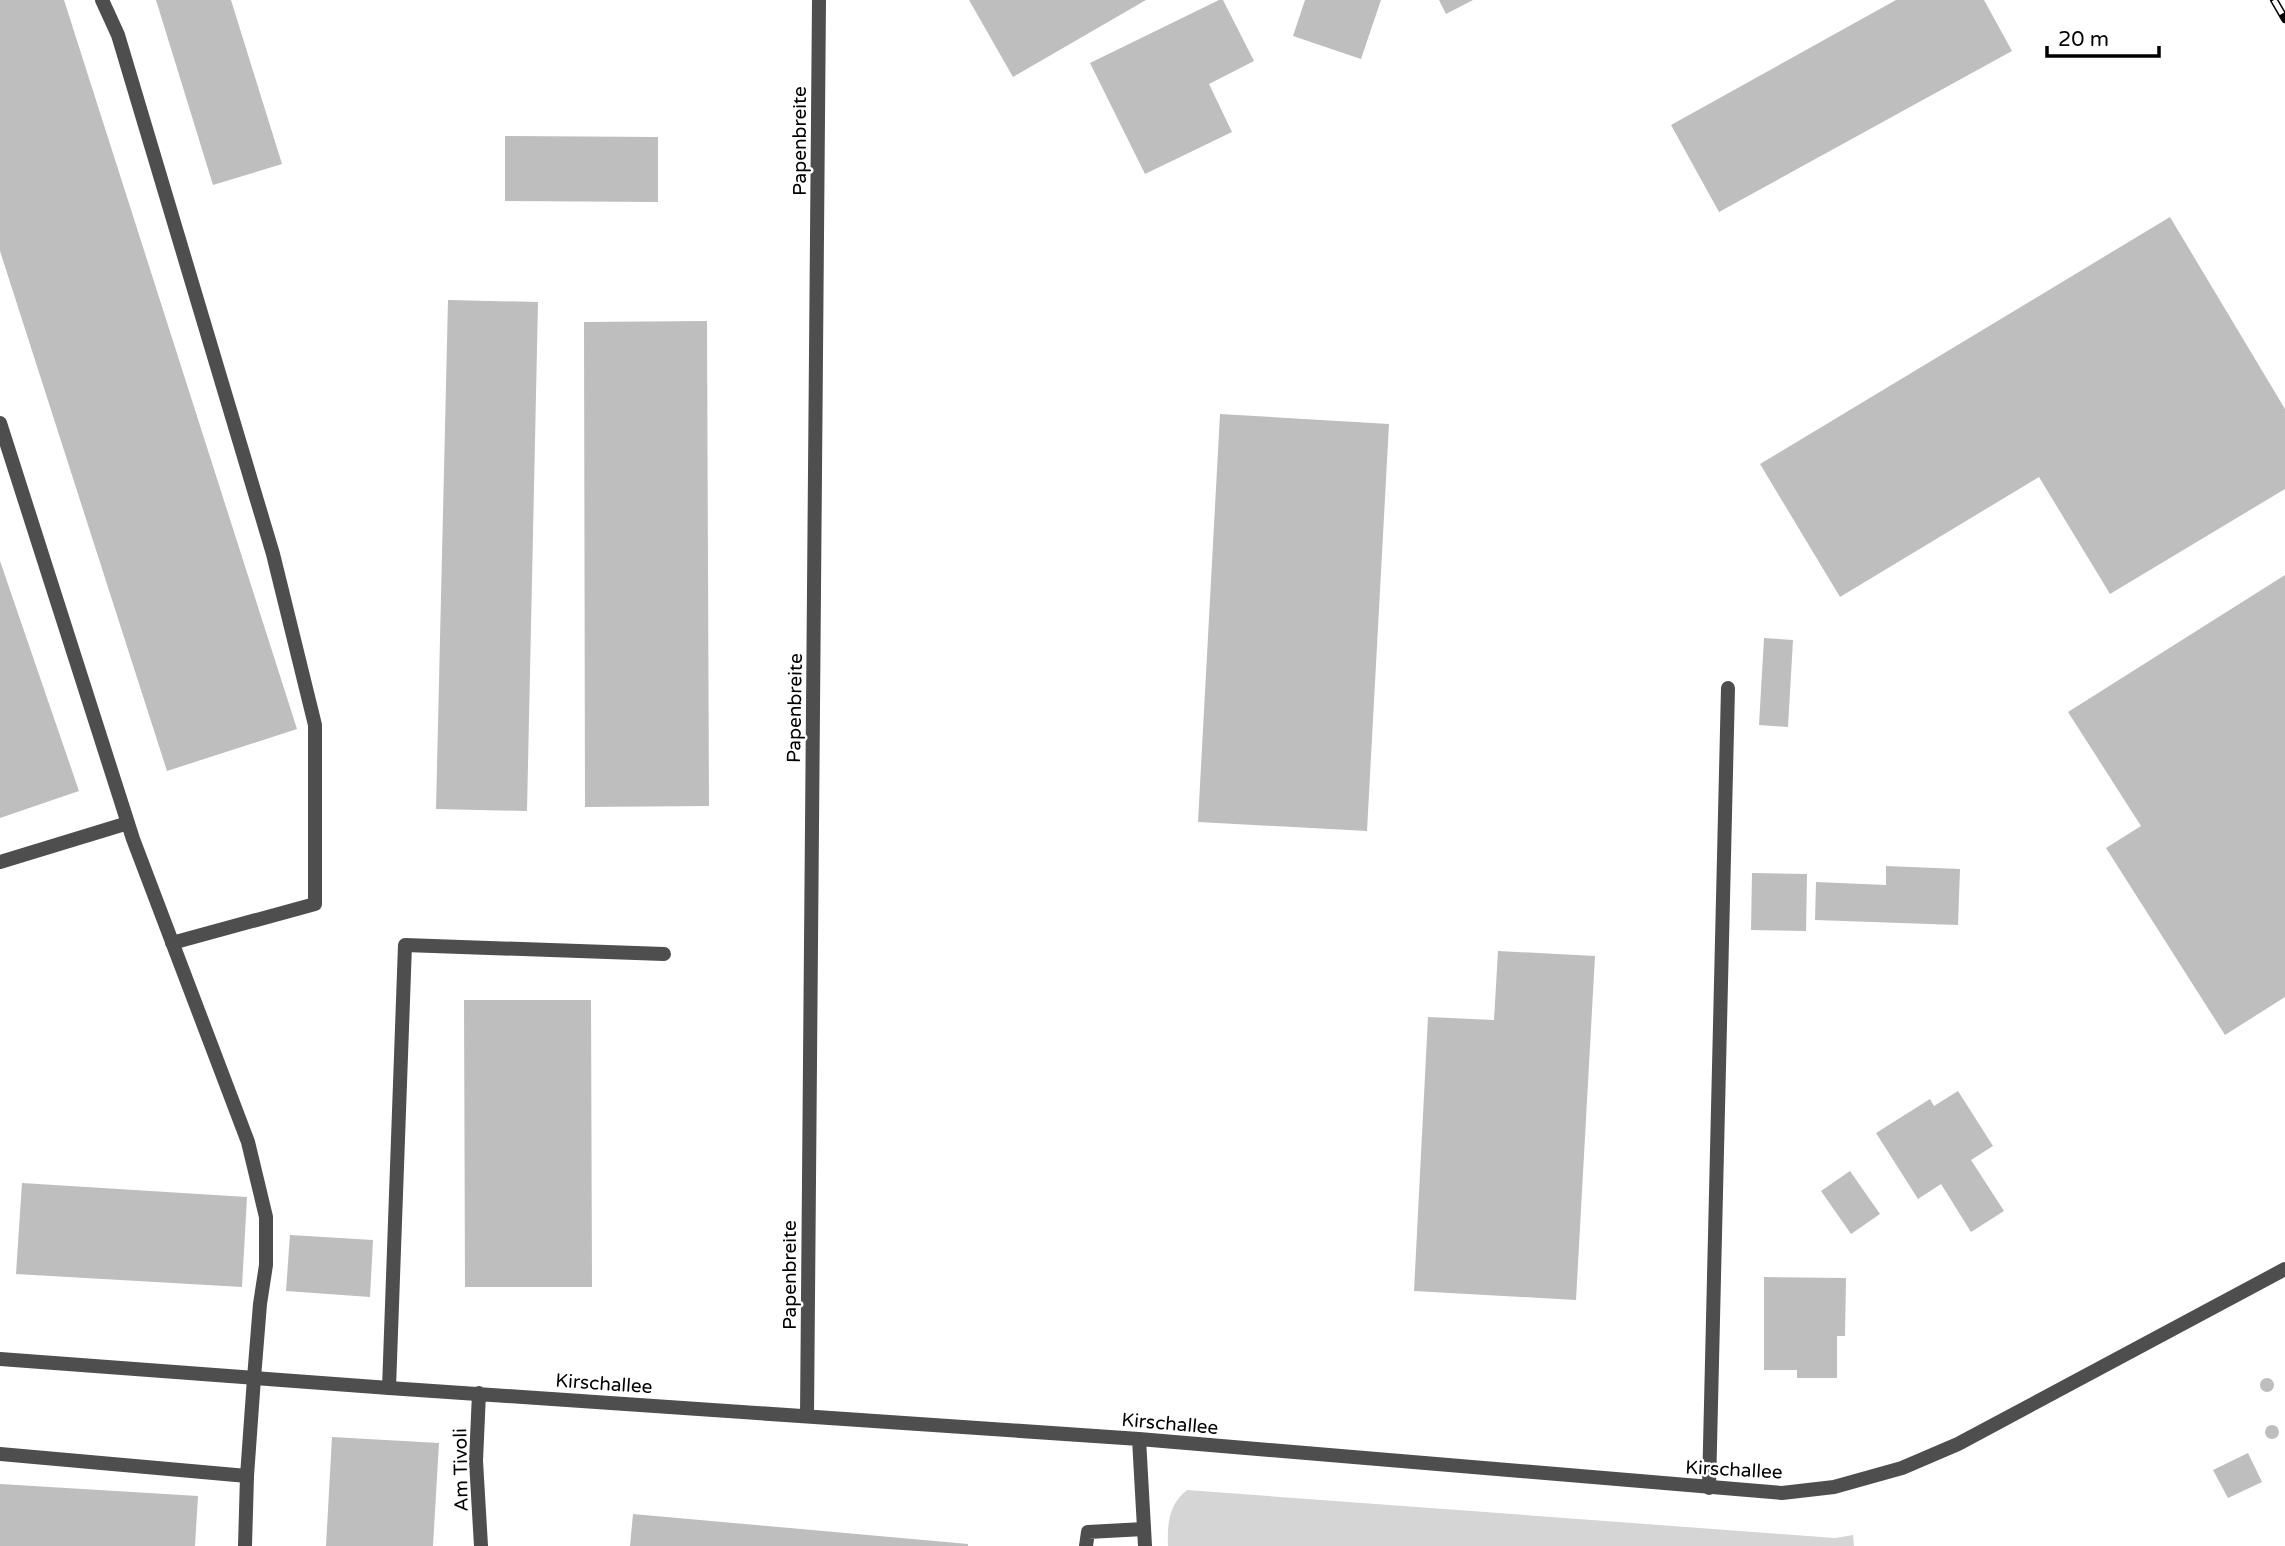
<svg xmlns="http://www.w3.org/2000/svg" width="2285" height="1546" viewBox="0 0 2285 1546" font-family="'Varela Round',sans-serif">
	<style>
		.green { fill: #d5d5d5 }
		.building { fill: #bebebe }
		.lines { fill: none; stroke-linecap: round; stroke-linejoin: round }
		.service { stroke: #4e4e4e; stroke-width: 14 }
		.minor { stroke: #4e4e4e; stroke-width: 14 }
		.rail-casing { stroke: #000; stroke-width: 8 }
		.rail { stroke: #fff; stroke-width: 5; stroke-dasharray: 16; stroke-linecap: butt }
		.labels { text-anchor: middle; stroke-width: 5; stroke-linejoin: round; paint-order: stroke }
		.street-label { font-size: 19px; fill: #000; stroke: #fff }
	</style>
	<rect width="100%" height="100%" fill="#fff"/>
	<path class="green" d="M1187,1490l648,48 18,-3 1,11h-686c-1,-22 1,-42 19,-56z"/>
	<path class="building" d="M0,0h64l233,729 -130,42 -167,-520z
		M156,0h75l51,164 -69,21z
		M969,0h177l-133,77z
		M1219,0h4l31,61 -45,23 23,48 -87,42 -55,-111z
		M1305,0h76l-20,59 -68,-23z
		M1439,0h34l-27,14z
		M1896,0h88l28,51 -293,161 -48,-87z
		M505,136l153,1v65l-153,-1z
		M2170,217l115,192v80l-175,105 -71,-117 -199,120 -80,-133z
		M448,300l90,2 -11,509 -91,-2z
		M707,321l2,485 -124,1 -1,-485z
		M1220,414l169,10 -22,407 -169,-9z
		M0,561l79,230 -79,27z
		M2285,575v422l-60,38 -119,-187 35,-22 -73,-114z
		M1764,638l29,2 -5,87 -29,-2z
		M1886,866l74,3 -2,56 -143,-5 1,-38 70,3z
		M1752,873l55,1 -1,57 -55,-1z
		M1498,951l97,5 -19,344 -162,-9 14,-274 66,3z
		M464,1000h127l1,287h-127z
		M1958,1091l35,55 -22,14 33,51 -33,21 -30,-48 -23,15 -42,-66 54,-34 4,7z
		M1850,1171l30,43 -29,20 -30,-43z
		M22,1183l225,14 -5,90 -226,-13z
		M290,1235l83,5 -3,57 -84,-6z
		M1764,1277l82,1 -1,58h-8v42h-40v-8h-33z
		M2260 1385a7 7 0 1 1 14 0a7 7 0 1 1-14 0Z
		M2265 1432a7 7 0 1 1 14 0a7 7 0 1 1-14 0Z
		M332,1437l107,6 -6,103h-107z
		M2248,1453l14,29 -34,16 -15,-28z
		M0,1484l198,12 -3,50h-195z
		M633,1514l335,30v2h-338z"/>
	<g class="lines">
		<path class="service" d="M102,0l16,35 155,519 42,171v179l-143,39
			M0,423l133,416 115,303 18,75v48l-6,39 -6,74 -7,98 -2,70
			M0,862l128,-39
			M389,1388l16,-443 259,9
			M0,1454l247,22
			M1709,1488l19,-800
			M1086,1546l2,-14 56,-3"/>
		<path class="minor" d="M0,1359l389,29 750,51 643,54 52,-6 68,-19 56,-24 327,-175
			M479,1393l-3,68 5,85
			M807,1416l12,-1416
			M1139,1439l6,107"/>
		<g class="rail-casing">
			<path id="rail" d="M2274,0l11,19"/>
		</g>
		<use href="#rail" class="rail"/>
	</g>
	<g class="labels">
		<g class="street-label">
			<text transform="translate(799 141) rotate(-90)" y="7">Papenbreite</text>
			<text transform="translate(794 708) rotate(-89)" y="7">Papenbreite</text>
			<text transform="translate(789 1275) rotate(-90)" y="7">Papenbreite</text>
			<text transform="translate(604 1383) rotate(4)" y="7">Kirschallee</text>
			<text transform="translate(1170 1423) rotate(5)" y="7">Kirschallee</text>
			<text transform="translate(1734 1469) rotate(3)" y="7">Kirschallee</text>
			<text transform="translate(460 1470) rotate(-91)" y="7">Am Tivoli</text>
		</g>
	</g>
	<path d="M2047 46v10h112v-10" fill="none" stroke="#000000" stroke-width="3.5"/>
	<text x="2058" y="46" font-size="21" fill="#000000" stroke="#ffffff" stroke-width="5" paint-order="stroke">20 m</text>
</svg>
